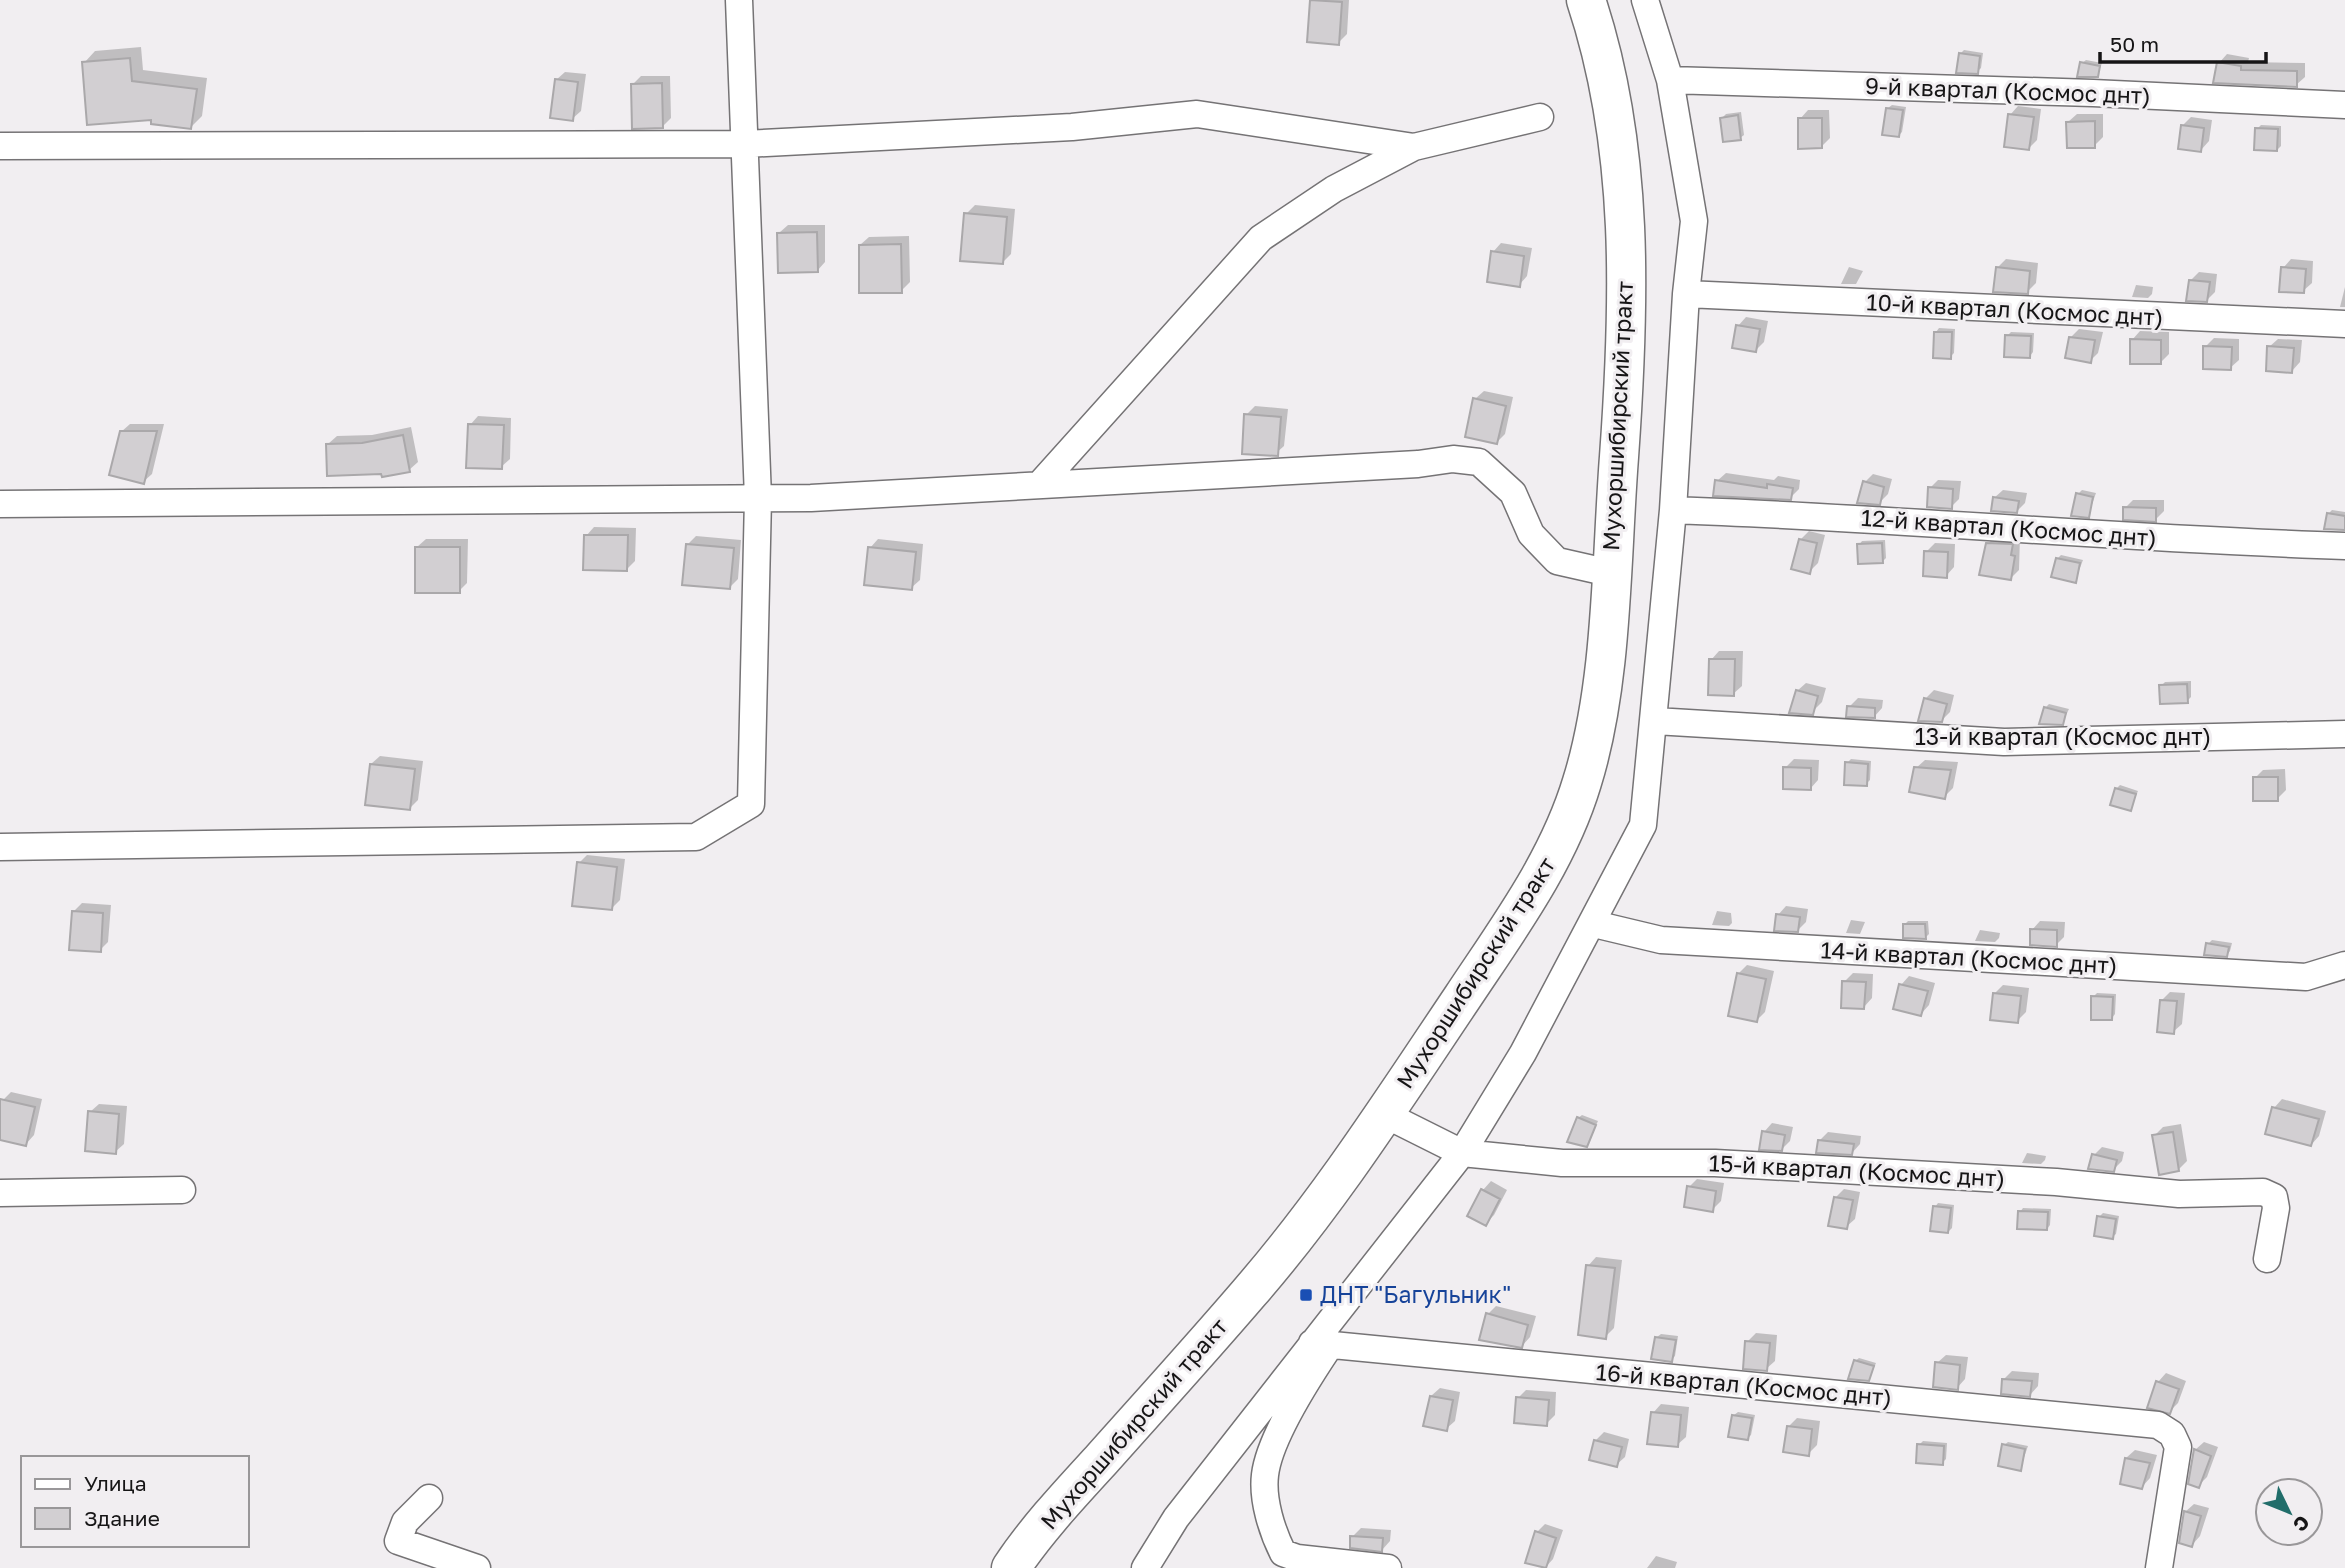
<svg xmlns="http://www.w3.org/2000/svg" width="2345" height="1568" viewBox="0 0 2345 1568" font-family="'Golos Text',sans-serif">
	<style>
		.shadow { fill: #0003 }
		.building { fill: #d2cfd2; stroke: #aaa8aa; stroke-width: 2 }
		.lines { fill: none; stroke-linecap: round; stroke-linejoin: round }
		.minor-casing { stroke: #757375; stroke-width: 29 }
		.primary-casing { stroke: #757375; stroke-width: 41 }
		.minor { stroke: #fff; stroke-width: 26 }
		.primary { stroke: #fff; stroke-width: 38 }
		.transit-dot { fill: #1a4fb4; stroke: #f1eef1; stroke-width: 2.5 }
		.labels { text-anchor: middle; stroke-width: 6; stroke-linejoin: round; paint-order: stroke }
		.street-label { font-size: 23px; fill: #161516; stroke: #f1eef1 }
		.transit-label { font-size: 23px; fill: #164399; stroke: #f1eef1; text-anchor: start }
	</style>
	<rect width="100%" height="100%" fill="#f1eef1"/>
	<path class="shadow" d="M1312,0h37l-2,34 -9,9 -30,-3z
		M141,47l2,23 64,8 -5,38 -11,11 -38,-9 -69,-55 11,-12z
		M1964,50l19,3 -2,15 -4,4 -17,-18z
		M2227,54l22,4 -1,4 57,1v14l-9,8 -81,-4 4,-18z
		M2086,60l16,3 -5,13 -15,-13z
		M565,72l21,2 -5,37 -9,8 -16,-39z
		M641,76h29l1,42 -9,9 -30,-42z
		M1892,105l14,2 -4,25 -3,3 -11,-27z
		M2018,106l23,3 -4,31 -8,8 -19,-33z
		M1808,110h21l1,28 -9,9 -21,-28z
		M1741,112l3,23 -4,3 -18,-20 4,-4z
		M2077,114h26v23l-9,9 -26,-24z
		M2191,117l21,3 -3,21 -8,9 -18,-25z
		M2261,125l20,1v20l-4,4 -20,-21z
		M975,205l40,4 -4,45 -9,9 -36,-49z
		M788,225h37v37l-8,9 -38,-38z
		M909,236l1,46 -9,9 -41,-46 9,-8z
		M1501,243l31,5 -5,28 -8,9 -26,-33z
		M2006,259l32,4 -2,20 -9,9 -30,-24z
		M2291,259l22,2 -1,22 -9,8 -20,-23z
		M1849,267l14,4 -7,13h-15z
		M2199,272l18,2 -2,18 -8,8 -16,-20z
		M2136,285l17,2 -1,7 -4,4 -16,-1z
		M2345,287v20h-5z
		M1746,317l22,4 -4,21 -8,8 -18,-24z
		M1939,328l16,1 -1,24 -4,4 -14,-25z
		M2079,329l24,3 -5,21 -8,8 -20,-23z
		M2140,331l29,1v22l-9,9 -28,-23z
		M2011,332l23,1 -1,19 -3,4 -23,-20z
		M2214,338l25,1v21l-9,8 -25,-21z
		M2278,339l24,1 -2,22 -8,9 -23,-24z
		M1484,391l29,6 -8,37 -9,9 -21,-44z
		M1255,406l33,3 -4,37 -9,8 -29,-39z
		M478,416l33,2 -1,41 -9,8 -31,-42z
		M130,424h34l-12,50 -9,8 -22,-50z
		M411,427l7,35 -9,8 -26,2 -55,-28 9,-8 35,-1z
		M1726,473l48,7 4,-4 22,4 -1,9 -9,9 -73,-17z
		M1873,474l19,5 -4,15 -9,9 -14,-21z
		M1938,480l23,1 -2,18 -8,8 -21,-19z
		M2003,490l24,3 -2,10 -8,8 -23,-13z
		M2082,490l14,3 -8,23 -10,-22z
		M2133,500h31v11l-9,9 -30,-12z
		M2332,510l13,2v17l-16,-16z
		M594,527l42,1 -1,33 -8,8 -41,-33z
		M1809,531l16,4 -7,28 -9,9 -9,-32z
		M1996,535l24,1 -1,34 -8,8 -23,-34z
		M696,536l45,4 -3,39 -9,9 -42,-43z
		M426,539h42l-1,44 -8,8 -42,-44z
		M878,539l45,5 -3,36 -9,8 -41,-40z
		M1885,540l1,18 -4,4 -23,-17 3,-4z
		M1935,543l20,1 -1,23 -8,9 -20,-24z
		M2061,555l22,5 -8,21 -18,-22z
		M1719,651h24l-1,35 -9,8 -22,-34z
		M2191,681v16l-4,4 -26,-15 4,-4z
		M1806,683l20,5 -4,14 -9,9 -16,-20z
		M1934,690l20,5 -4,17 -9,9 -16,-22z
		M1858,698l25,2 -1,8 -8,9 -25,-10z
		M2049,704l20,5 -7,14 -17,-15z
		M380,756l43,5 -5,39 -8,8 -39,-44z
		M1794,759l25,1 -1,20 -8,9 -25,-21z
		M1851,759l20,2 -1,19 -4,4 -19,-21z
		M1925,760l33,2 -5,26 -9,9 -28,-29z
		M2285,769l1,21 -9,9 -22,-21 8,-8z
		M2120,785l18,6 -8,18 -14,-20z
		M587,855l38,4 -5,41 -9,9 -32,-46z
		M82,903l29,2 -3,37 -8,8 -27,-38z
		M1786,906l22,3 -2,13 -8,8 -20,-15z
		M1717,911l14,2 1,10 -3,3 -17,-1z
		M1851,920l14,2 -5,12 -14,-1z
		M1908,921h20l1,13 -4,4 -21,-13z
		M2040,921l25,1 -1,15 -8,8 -24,-15z
		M1980,930l20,3 -1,5 -4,4 -20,-1z
		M2212,940l20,3 -2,8 -3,4 -19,-11z
		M1747,965l27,6 -9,41 -8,8 -18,-47z
		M1853,973l20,1 -1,24 -8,9 -20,-25z
		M1909,976l26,7 -6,22 -8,9 -20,-29z
		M2003,985l26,3 -3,24 -9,9 -22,-28z
		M2170,992l15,1 -3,31 -9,8 -11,-32z
		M2097,993l19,1 -1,20 -3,4 -19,-21z
		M11,1092l31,7 -8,36 -8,9 -26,-6 2,-37z
		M2282,1099l44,12 -7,25 -8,9 -37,-37z
		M99,1104l28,2 -3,38 -9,8 -25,-40z
		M1582,1115l16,6 -11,24 -9,-27z
		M1772,1123l21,4 -3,14 -8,8 -18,-17z
		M2181,1124l6,37 -9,9 -24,-34 9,-9z
		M1828,1132l33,4 -1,8 -8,9 -33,-12z
		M2102,1147l22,5 -2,9 -9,9 -19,-15z
		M2027,1153l19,3 -1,4 -4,4 -19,-1z
		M1697,1179l27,4 -3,18 -9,9 -23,-23z
		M1491,1181l16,9 -13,25 -9,9 -16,-9 14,-25z
		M1844,1189l16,3 -5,27 -9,8 -10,-30z
		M1938,1203l16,2 -2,23 -4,4 -13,-25z
		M2023,1208l28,1 -1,16 -3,4 -27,-17z
		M2103,1213l16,3 -3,18 -4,3 -13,-20z
		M1596,1257l26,3 -8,68 -9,9 -17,-71z
		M1496,1306l40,10 -6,21 -8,9 -34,-32z
		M1756,1333l21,2 -2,26 -9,8 -19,-27z
		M1661,1334l17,2 -3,20 -4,4 -14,-23z
		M1946,1355l22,2 -3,22 -8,9 -20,-25z
		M1859,1358l17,5 -7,16 -14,-18z
		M2012,1371l27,2 -1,13 -8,9 -26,-16z
		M2166,1373l20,8 -8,22 -9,9 -11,-30z
		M1440,1388l20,4 -5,29 -9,8 -15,-33z
		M1526,1390l30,2 -1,23 -9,9 -28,-26z
		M1661,1404l28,3 -3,30 -9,8 -24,-32z
		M1738,1412l17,3 -4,20 -3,3 -14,-23z
		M1797,1418l23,3 -3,24 -9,9 -20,-27z
		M1604,1432l25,7 -4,18 -9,8 -21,-24z
		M1923,1441l24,2 -1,16 -4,4 -23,-18z
		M2008,1442l20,4 -8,23 -16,-24z
		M2204,1442l14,5 -11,30 -9,9 -3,-36z
		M2135,1450l22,5 -7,23 -8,9 -16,-29z
		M2194,1504l15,4 -9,28 -8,9 -7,-33z
		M1545,1524l18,6 -10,29 -8,9 -8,-36z
		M1361,1528l30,2 -1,11 -8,9 -30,-13z
		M1656,1556l21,6 -2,6h-28z"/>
	<path class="building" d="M1310,0l32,2 -3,43 -32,-3z
		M1959,53l21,3 -2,18 -22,-1z
		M130,58l2,23 65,8 -6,40 -40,-5v-4l-64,5 -5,-63z
		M2080,62l20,4 -2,11h-21z
		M2217,62l24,4v4l56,1v16l-84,-4z
		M555,79l23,3 -5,39 -23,-3z
		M662,83l1,45 -31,1 -1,-45z
		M1886,108l17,2 -4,27 -17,-2z
		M2008,114l26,3 -5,33 -25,-3z
		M1738,115l3,25 -18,2 -3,-24z
		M1798,118h24v30l-24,1z
		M2095,121v27h-28l-1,-26z
		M2181,125l23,3 -3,24 -23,-3z
		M2255,128l23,1 -1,22 -23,-1z
		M964,213l43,4 -4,47 -43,-3z
		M817,232l1,40 -40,1 -1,-40z
		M901,244l1,49h-43v-48z
		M1491,251l33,5 -4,31 -33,-5z
		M1996,267l34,4 -2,23 -35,-2z
		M2281,267l25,2 -2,24 -25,-1z
		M2189,280l21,2 -3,20 -21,-1z
		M1736,325l24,4 -4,23 -24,-4z
		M1934,332h18l-1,27 -18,-1z
		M2005,335l26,1 -1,22 -26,-1z
		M2069,337l26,3 -4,23 -26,-5z
		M2130,339l31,1v24h-31z
		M2203,346l29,1 -1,23 -28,-1z
		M2267,346l27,2 -2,25 -26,-2z
		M1473,398l33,8 -9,38 -32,-7z
		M1244,414l37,3 -3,39 -36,-2z
		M468,424l36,1 -2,44 -36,-1z
		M120,431h37l-13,53 -35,-9z
		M403,435l7,37 -28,5 -1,-3 -54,2 -1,-32 36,-1z
		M1715,480l52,8v-4l26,4 -2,12 -78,-4z
		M1863,481l21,6 -4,18 -23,-2z
		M1928,487l25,2 -1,20 -25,-2z
		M2076,493l17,4 -4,21 -18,-2z
		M1993,497l26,4 -2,12 -26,-2z
		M2123,507l33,1v14l-33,-2z
		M2327,513l18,3v14l-21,-1z
		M584,535h44l-1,36 -44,-1z
		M1799,539l18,4 -7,31 -19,-5z
		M1882,543l1,20 -25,1 -1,-20z
		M1986,543l27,1 -2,11 4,1 -4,24 -32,-5z
		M686,544l48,4 -4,41 -48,-4z
		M415,547h45v46h-45z
		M868,547l48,5 -4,38 -48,-5z
		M1924,551l24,1 -1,26 -24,-2z
		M2056,558l24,5 -4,20 -25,-6z
		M1709,659h26l-1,37 -26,-1z
		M2187,684l1,19 -28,1 -1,-19z
		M1796,690l22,6 -5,19 -24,-2z
		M1924,698l23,6 -5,18 -24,-1z
		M1847,706l28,2v10l-29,-1z
		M2044,707l22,6 -3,12 -24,-1z
		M1845,762l23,2 -1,22 -23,-1z
		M370,764l45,5 -5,41 -45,-5z
		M1783,767l28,1v22l-28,-1z
		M1914,767l37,3 -6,29 -36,-7z
		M2253,777h25v24h-25z
		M2115,788l21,6 -5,17 -21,-6z
		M577,862l40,5 -5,43 -40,-4z
		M72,911l31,2 -2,39 -32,-2z
		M1776,914l24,3 -2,15 -24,-1z
		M1903,924h22l1,15 -23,-1z
		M2030,929l27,1v17l-27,-2z
		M2206,943l23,4 -2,10 -23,-2z
		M1737,973l29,6 -9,43 -29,-6z
		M1842,981l24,1 -2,27 -23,-1z
		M1899,984l29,7 -7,25 -28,-7z
		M1993,993l28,3 -3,27 -28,-3z
		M2091,996l22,1 -1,23h-21z
		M2160,1000l17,1 -3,33 -17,-2z
		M0,1099l35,8 -9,39 -26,-6z
		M2272,1107l47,12 -8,27 -46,-12z
		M88,1111l31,3 -3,40 -31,-3z
		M1577,1117l19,8 -9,22 -20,-5z
		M1762,1131l23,4 -3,16 -23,-1z
		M2173,1132l6,39 -20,4 -7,-40z
		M1818,1140l36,4 -2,11 -36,-2z
		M2092,1154l25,6 -3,12 -26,-3z
		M1687,1186l29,5 -3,21 -29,-5z
		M1481,1189l19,10 -14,27 -19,-10z
		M1834,1197l19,3 -6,29 -19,-3z
		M1933,1206l18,2 -3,25 -18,-2z
		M2018,1211l30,1 -1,18 -30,-1z
		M2097,1216l19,3 -3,20 -19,-3z
		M1586,1265l29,3 -9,71 -28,-4z
		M1486,1313l42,12 -6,23 -43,-8z
		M1655,1337l21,3 -4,22 -21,-3z
		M1745,1341l25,2 -3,28 -24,-2z
		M1854,1360l20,6 -5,15 -21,-2z
		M1935,1362l25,3 -2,25 -25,-3z
		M2002,1379l30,2 -2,16 -29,-3z
		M2156,1381l23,8 -9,25 -23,-6z
		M1430,1396l23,4 -6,31 -24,-5z
		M1516,1397l33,3 -2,26 -33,-3z
		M1651,1412l30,3 -3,32 -31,-3z
		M1732,1415l20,3 -4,22 -20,-3z
		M1787,1426l25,3 -3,27 -26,-4z
		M1594,1440l28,7 -5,20 -28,-7z
		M1917,1444l27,2 -1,19 -27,-2z
		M2002,1444l23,5 -4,22 -23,-5z
		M2194,1449l17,7 -12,32 -11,-4z
		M2125,1458l25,5 -8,26 -22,-5z
		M2184,1511l17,5 -9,31 -13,-4z
		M1535,1531l21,7 -10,30 -21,-5z
		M1350,1536l33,2 -1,14 -32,-4z"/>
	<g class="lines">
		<g class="minor-casing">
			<path id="minor" d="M1670,80l423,13 252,12
				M0,146l745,-2 327,-17 125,-13 217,33 126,-30
				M1686,294l659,30
				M1041,483l220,-245 73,-49 80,-42
				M0,504l811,-6 607,-34 35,-5 26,3 34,31 18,41 26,27 53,12
				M1673,510c224,8 448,29 672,36
				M1655,721l349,21 341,-8
				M0,847l696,-10 55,-33 7,-306 -19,-498
				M1594,924l67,16 645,37 39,-12
				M1384,1114l78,39 100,10h153l341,19 123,12 84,-2 11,5 2,11 -9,51
				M0,1193l182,-3
				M1312,1343l846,82 14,9 6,13 -19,121
				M1327,1350c-20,30 -58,90 -62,125 -3,25 7,56 18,78l14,5 91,10
				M429,1498l-24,24 -7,19 79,27
				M1145,1568l31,-50 286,-365 61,-100 120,-228 30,-315 13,-216 8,-73 -24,-141 -25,-80"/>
		</g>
		<g class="primary-casing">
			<path id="primary" d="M1011,1568c26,-39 59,-74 91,-109 49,-55 99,-110 147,-166 80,-92 145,-194 213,-295 45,-68 96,-136 120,-216 31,-99 29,-221 37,-325 11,-152 16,-310 -33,-457"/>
		</g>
		<use href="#minor" class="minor"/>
		<use href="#primary" class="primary"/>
	</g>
	<rect class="transit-dot" x="1299" y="1288" width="14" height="14" rx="3.5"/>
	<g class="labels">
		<g class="street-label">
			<text transform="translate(2008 91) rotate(2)" y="8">9-й квартал (Космос днт)</text>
			<text transform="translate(2015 310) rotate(3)" y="8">10-й квартал (Космос днт)</text>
			<text transform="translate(1618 416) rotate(-87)" y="8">Мухоршибирский тракт</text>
			<text transform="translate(2009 528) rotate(4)" y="8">12-й квартал (Космос днт)</text>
			<text x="2063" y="745">13-й квартал (Космос днт)</text>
			<text transform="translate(1969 958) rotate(3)" y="8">14-й квартал (Космос днт)</text>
			<text transform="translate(1476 973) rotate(-57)" y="8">Мухоршибирский тракт</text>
			<text transform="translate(1857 1171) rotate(3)" y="8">15-й квартал (Космос днт)</text>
			<text transform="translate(1744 1385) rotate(5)" y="8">16-й квартал (Космос днт)</text>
			<text transform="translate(1134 1424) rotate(-49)" y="8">Мухоршибирский тракт</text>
		</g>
		<g class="transit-label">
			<text x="1320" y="1303">ДНТ "Багульник"</text>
		</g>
	</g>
	<rect x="21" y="1456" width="228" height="91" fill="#f1eef1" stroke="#999799" stroke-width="2"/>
	<rect x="35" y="1479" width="35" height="10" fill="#ffffff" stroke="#999799" stroke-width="2"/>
	<text x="84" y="1491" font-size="21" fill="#161516">Улица</text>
	<rect x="35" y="1508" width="35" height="21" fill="#d2cfd2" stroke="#999799" stroke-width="2"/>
	<text x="84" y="1526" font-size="21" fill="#161516">Здание</text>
	<g transform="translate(2289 1512) rotate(133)"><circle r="33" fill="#f1eef1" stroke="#999799" stroke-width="2"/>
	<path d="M0-5L12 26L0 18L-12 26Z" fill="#216d6a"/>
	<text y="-10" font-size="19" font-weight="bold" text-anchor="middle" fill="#161516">С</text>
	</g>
	<path d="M2100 52v10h166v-10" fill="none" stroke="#161516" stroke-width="3.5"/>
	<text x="2110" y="52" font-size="21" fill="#161516" stroke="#f1eef1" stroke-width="5" paint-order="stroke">50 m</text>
</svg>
